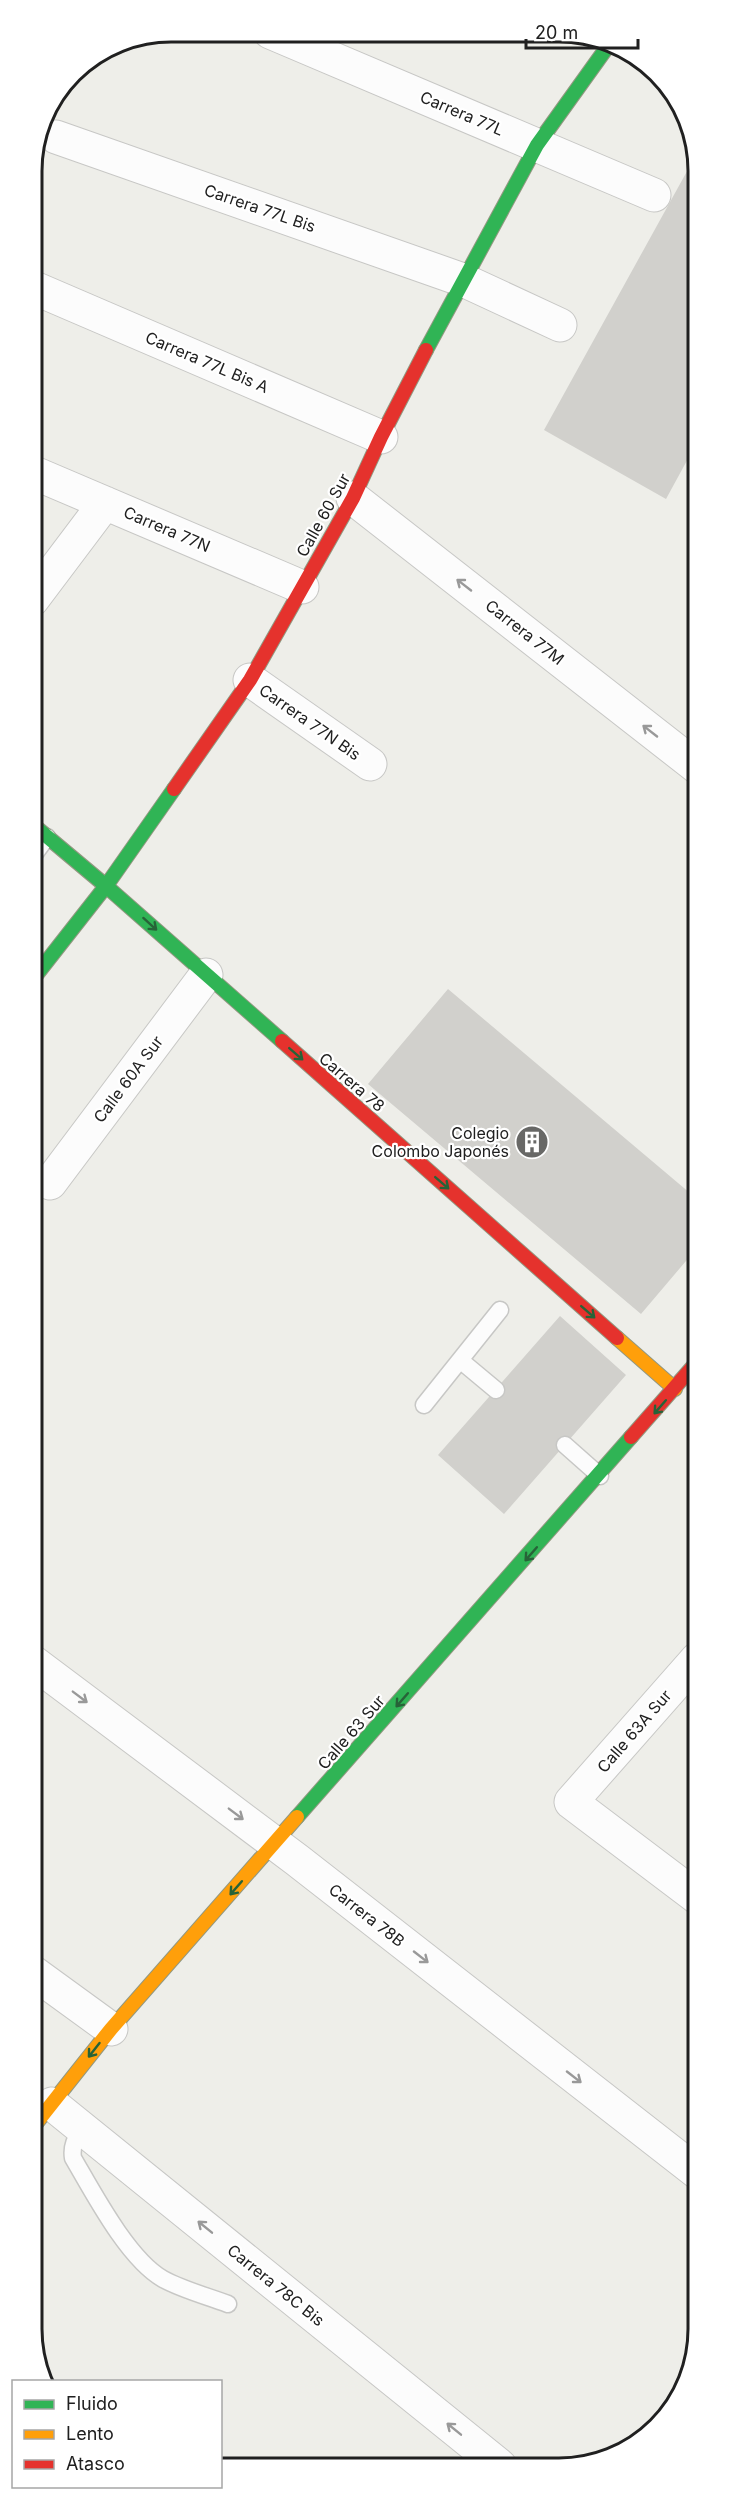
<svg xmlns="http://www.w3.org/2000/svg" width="730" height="2500" viewBox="0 0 730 2500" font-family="Inter,sans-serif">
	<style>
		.building { fill: #d1d0cc }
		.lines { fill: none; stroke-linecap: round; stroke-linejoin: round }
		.lane-casing { stroke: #c7c7c5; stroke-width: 19 }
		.street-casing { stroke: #c7c7c5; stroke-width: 35 }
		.fast-casing { stroke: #929881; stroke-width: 16 }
		.slow-casing { stroke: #929881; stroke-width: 16 }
		.jam-casing { stroke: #929881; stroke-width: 16 }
		.lane { stroke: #fcfcfc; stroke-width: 16 }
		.street { stroke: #fcfcfc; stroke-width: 33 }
		.fast { stroke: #30b455; stroke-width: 14 }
		.slow { stroke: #ff9f0a; stroke-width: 14 }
		.jam { stroke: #e5322d; stroke-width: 14 }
		.oneway { stroke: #999 }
		.oneway2 { stroke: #276338 }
		.labels { text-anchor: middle; stroke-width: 4.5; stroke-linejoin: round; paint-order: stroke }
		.street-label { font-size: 16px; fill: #202020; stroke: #fff }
		.poi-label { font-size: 16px; fill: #202020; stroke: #fff; text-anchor: end }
		.rim { fill: none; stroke: #202020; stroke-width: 3 }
	</style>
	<rect width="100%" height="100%" fill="#eeeee9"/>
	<path class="building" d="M696,155v289l-30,55 -122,-69z
		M448,989l249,210v49l-56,66 -273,-230z
		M560,1316l66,59 -122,139 -66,-59z"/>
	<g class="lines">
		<g class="lane-casing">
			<path id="lane" d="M33,856l14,-19
				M460,1360l36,30
				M424,1405l76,-95
				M565,1445l35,31
				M82,2128c-6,10 -11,18 -9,30 21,36 55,101 90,121 20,11 44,17 65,25"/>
		</g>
		<g class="street-casing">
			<path id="street" d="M270,32l384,163
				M56,137l407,143 97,45
				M32,287l349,150
				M32,472l270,115
				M353,498l344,269
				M32,600l73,-97
				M250,680l120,84
				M50,1183l156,-208
				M697,1659l-126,143 127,96
				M33,1662l264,198 401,313
				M34,1973l77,56
				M52,2104l448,362"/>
		</g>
		<g class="fast-casing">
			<path id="fast" d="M426,350l111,-205 71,-99
				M32,824l74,62 176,155
				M33,979l73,-93 68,-97
				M297,1817l334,-380"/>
		</g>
		<g class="slow-casing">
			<path id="slow" d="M617,1338l58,51
				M34,2126l77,-97 186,-212"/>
		</g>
		<g class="jam-casing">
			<path id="jam" d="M174,789l76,-109 103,-182 28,-61 45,-87
				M282,1041l335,297
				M631,1437l66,-75"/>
		</g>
		<use href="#lane" class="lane"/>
		<use href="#street" class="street"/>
		<use href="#fast" class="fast"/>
		<use href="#slow" class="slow"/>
		<use href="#jam" class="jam"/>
	</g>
	<defs><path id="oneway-shaft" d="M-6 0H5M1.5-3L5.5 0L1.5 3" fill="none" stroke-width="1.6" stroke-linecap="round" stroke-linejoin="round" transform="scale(1.5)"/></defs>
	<g class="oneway">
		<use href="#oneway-shaft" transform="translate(464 585) rotate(-142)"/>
		<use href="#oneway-shaft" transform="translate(650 731) rotate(-142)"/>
		<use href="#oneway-shaft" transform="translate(80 1697) rotate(37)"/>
		<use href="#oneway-shaft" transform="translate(236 1814) rotate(37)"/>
		<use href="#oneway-shaft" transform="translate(421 1957) rotate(38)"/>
		<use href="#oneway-shaft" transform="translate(574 2077) rotate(38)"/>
		<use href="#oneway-shaft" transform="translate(205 2227) rotate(-141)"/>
		<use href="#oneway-shaft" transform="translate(454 2429) rotate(-141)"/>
	</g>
	<g class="oneway2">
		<use href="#oneway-shaft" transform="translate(150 924) rotate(42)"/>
		<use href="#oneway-shaft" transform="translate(296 1054) rotate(41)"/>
		<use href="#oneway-shaft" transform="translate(442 1183) rotate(41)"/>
		<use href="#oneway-shaft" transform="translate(588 1312) rotate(41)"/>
		<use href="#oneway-shaft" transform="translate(660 1407) rotate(131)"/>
		<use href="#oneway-shaft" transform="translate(531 1554) rotate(131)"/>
		<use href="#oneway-shaft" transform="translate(402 1700) rotate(131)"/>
		<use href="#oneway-shaft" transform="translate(236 1888) rotate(131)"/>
		<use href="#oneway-shaft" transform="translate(94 2050) rotate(128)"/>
	</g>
	<defs>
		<g id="building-disc" transform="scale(1.725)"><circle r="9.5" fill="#686866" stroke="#fff"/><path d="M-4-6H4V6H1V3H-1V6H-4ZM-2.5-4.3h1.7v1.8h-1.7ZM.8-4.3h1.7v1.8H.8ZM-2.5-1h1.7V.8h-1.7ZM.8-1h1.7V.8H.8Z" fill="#fff"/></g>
	</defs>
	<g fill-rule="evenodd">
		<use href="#building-disc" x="532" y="1142"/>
	</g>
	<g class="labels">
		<g class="street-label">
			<text transform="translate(462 113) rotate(23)" y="6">Carrera 77L</text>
			<text transform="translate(260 208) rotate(19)" y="6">Carrera 77L Bis</text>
			<text transform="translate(207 362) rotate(23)" y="6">Carrera 77L Bis A</text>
			<text transform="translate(323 515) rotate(-61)" y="6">Calle 60 Sur</text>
			<text transform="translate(167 529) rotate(23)" y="6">Carrera 77N</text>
			<text transform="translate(525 632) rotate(38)" y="6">Carrera 77M</text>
			<text transform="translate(310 722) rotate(35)" y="6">Carrera 77N Bis</text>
			<text transform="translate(128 1079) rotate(-53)" y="6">Calle 60A Sur</text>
			<text transform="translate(352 1082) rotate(41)" y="6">Carrera 78</text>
			<text transform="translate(634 1731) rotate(-49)" y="6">Calle 63A Sur</text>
			<text transform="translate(351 1732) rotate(-49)" y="6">Calle 63 Sur</text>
			<text transform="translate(367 1915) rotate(38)" y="6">Carrera 78B</text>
			<text transform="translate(276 2285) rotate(39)" y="6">Carrera 78C Bis</text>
		</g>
		<g class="poi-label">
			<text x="509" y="1139">Colegio<tspan x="509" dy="18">Colombo Japonés</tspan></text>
		</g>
	</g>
	<path d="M0 0H730V2500H0ZM171 42H559A129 129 0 0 1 688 171V2329A129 129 0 0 1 559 2458H171A129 129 0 0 1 42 2329V171A129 129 0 0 1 171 42Z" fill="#fff" fill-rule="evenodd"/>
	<path class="rim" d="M171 42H559A129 129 0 0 1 688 171V2329A129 129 0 0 1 559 2458H171A129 129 0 0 1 42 2329V171A129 129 0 0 1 171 42Z"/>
	<rect x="12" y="2380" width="210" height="108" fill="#ffffff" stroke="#a6a6a6" stroke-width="1.5"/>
	<rect x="24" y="2400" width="30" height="9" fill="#30b455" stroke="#a6a6a6" stroke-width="1.5"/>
	<text x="66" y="2410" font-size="18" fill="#202020">Fluido</text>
	<rect x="24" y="2430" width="30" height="9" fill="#ff9f0a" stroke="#a6a6a6" stroke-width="1.5"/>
	<text x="66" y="2440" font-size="18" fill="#202020">Lento</text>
	<rect x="24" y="2460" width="30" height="9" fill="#e5322d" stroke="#a6a6a6" stroke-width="1.5"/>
	<text x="66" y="2470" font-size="18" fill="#202020">Atasco</text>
	<path d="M526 39v9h112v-9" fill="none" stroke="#202020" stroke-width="3"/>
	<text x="535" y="39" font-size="18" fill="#202020" stroke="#ffffff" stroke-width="4.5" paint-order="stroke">20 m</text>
</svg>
